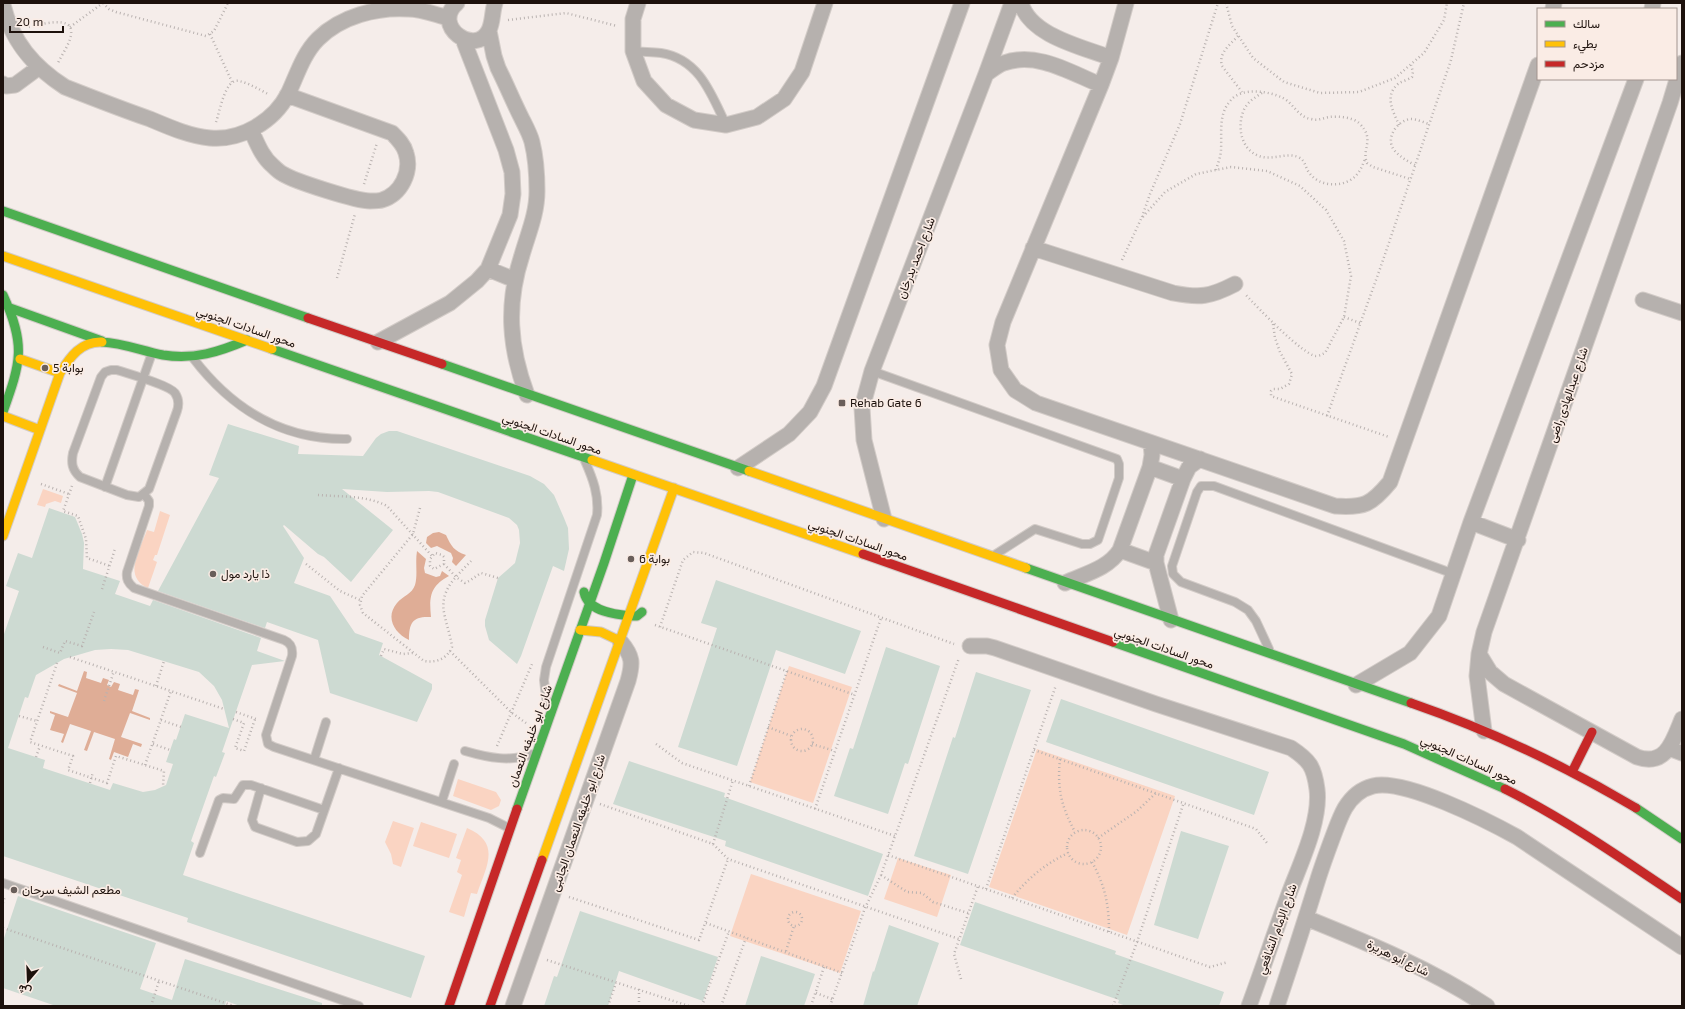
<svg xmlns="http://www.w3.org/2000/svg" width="1685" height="1009" viewBox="0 0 1685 1009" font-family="'Exo 2',Vazirmatn,sans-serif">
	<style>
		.green { fill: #fad4c2 }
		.water { fill: #dfad96 }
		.building { fill: #cddad2; fill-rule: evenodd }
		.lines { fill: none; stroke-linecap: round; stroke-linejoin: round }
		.lane-casing { stroke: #d2cbc7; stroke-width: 10 }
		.street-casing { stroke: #d2cbc7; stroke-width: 17 }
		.fast-casing { stroke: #d2cbc7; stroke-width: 11 }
		.slow-casing { stroke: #d2cbc7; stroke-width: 11 }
		.jam-casing { stroke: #d2cbc7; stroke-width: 11 }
		.path { stroke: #b9b2b0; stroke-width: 2.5; stroke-dasharray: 1 3; stroke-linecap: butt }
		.lane { stroke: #b6b1ae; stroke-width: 8 }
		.street { stroke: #b6b1ae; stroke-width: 15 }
		.fast { stroke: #4caf50; stroke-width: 9 }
		.slow { stroke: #ffc107; stroke-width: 9 }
		.jam { stroke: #c62828; stroke-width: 9 }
		.poi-dot { fill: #695e5a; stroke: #faece5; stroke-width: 1.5 }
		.labels { text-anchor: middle; stroke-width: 3.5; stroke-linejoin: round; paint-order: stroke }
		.street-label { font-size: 12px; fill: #1d110c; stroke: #faece5 }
		.poi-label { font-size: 12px; fill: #1d110c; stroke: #faece5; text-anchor: start }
	</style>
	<rect width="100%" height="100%" fill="#f5edea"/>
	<path class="green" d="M43,489l20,7 -2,7 -6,-2 -9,3 -1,3 -8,-2z
		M160,511l10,4 -13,40h-2l-2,5 4,2 -9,26c-26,-12 -8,-38 -1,-58l7,2z
		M789,666l63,21 -39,116 -63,-21z
		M1037,749l138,47 -48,139 -138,-48z
		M458,779l38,13 5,8 -2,6 -8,4 -38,-14z
		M393,821l21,7 -13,39 -8,-3 -2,-10 -6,-12z
		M421,822l36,12 -8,24 -36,-12z
		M467,828c35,15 19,39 10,66l-6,-1 -7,24 -15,-5 13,-37 -5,-3 4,-12 -5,-2z
		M898,858l53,17 -14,42 -53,-18z
		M751,874l110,37 -21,62 -110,-37z"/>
	<path class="water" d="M439,532l7,3c5,11 8,16 20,20l-10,11 -4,-4 1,-4 -2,-5 -14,-7 -6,2 -5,-5 1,-6 6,-4z
		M417,551l9,8 -2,9 1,5 11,4 4,-1 2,-5 7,5c-19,10 -20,21 -18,41 -18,-1 -22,5 -22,23 -15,-7 -24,-23 -12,-37 6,-7 15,-9 18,-18 3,-11 0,-22 2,-34z
		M84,671l3,1 -1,6 15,5 2,-5 6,2 -2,5 4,2 3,-5 6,2 -2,6 15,5 2,-6 4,1 -7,21 18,7v2l-20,-7 -9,24 21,7 -1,3 -8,-3 -5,13 -14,-5 -3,8 -2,-1 6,-20 -21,-7 -7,19 -3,-1 7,-19 -21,-7 -7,19 -2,-1 3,-8 -14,-4 5,-15 -5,-2v-2l18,6 9,-24 -19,-7 1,-2 18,7z"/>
	<path class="building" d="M228,424l71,22 -1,8 65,2 13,-18 5,-4 8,-3h8l133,45 14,8 10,11 10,23 4,10 1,21 -5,22 -11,-5 -32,90 -4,8 -28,-24 -4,-14v-6l13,-42 17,-15 5,-20 -1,-13 -2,-5 -8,-7 -71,-26 -9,-1 -42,1 -45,-3 51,41 -42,52 -27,-25 -6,-3 -34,-29 -1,1 21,32 -10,25 36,13 25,37 28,10 -4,12 53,29v5l-15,33 -87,-29 -12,-53 -51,-18 -2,6 -107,-37 61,-113 -10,-3z
		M49,508l26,9 7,17 2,9 -1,26 37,12 -5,13 35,12 3,-6 108,38 -4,13 28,10 -33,4 -30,87 3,1 -9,24 -2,-1 -23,65 3,2 -11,32 242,81 -14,42 -224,-76 1,-4 -185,-62v-219l16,-46 -13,-5 12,-33 14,5zM111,649l17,1 71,22 15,14 8,14 7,28 -44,-14 -9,26 -2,-1 -8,23 7,2 -7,21 -11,5 -12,2 -30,-9 -3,7 -67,-22 2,-8 -37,-12 17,-51 3,1 8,-23 28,-16 31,-9z
		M716,580l145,51 -16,43 -69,-24 -39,116 -59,-19 39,-119 -16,-5z
		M886,647l54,19 -32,98 -3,-1 -17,51 -54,-18 16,-48 3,1z
		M976,672l55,18 -63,184 -54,-18 39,-119 2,1z
		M1061,699l208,73 -15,43 -208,-73z
		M629,761l96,32 -1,4 159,57 -15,42 -143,-50 1,-5 -113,-37z
		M1181,831l48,15 -31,93 -44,-14z
		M18,896l138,47 -16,46 32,11 13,-41 137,44v3h-82l-14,-5 -1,5h-169l-53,-18v-47z
		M975,902l141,49 -1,3 109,38 -5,14h-93l-8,-3 1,-3 -159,-55z
		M580,911l138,46 -15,44 -84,-30 -11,35h-64l10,-30 3,1z
		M889,925l50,18 -22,63h-54l10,-35 1,1z
		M761,956l54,18 -11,32h-59z"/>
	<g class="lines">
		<g class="lane-casing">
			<path id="lane" d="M633,51c9,1 18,1 28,2 38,6 50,40 65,72
				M193,358c38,50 89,82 154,81
				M111,370h6c12,4 52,15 58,23 4,6 4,12 2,18l-28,78 -10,8 -12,-2 -47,-18c-8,-7 -9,-14 -7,-24l28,-76 4,-5z
				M872,371l245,88 2,5v14l-21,62 -8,4h-8l-47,-15 -39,25
				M105,487l47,-134
				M144,494l5,7v5l-22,66c-1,7 1,11 7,16l150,52c7,3 9,8 8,16l-26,79 2,9 6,3 215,71 20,10
				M1269,649l-13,-28 -8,-11 -13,-8 -54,-20 -8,-8 -1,-8 25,-74 4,-6h13l240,88
				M547,706l-3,-26 2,-13 51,-152c2,-20 -4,-36 -12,-54
				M465,751c24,7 45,11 68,3
				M314,760l12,-38
				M261,788l-9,32 3,7 42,15 11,-1 8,-7 23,-66
				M442,801l12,-37
				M200,853l19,-53 4,-2 11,1 9,-14h8l73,25
				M3,883l356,123"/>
		</g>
		<g class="street-casing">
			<path id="street" d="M457,3c-26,22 18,55 32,27 4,-8 3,-18 6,-27
				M638,3l-5,16v32l11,30 22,24 28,15 32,5 31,-8 27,-18 18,-27 23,-69
				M1021,3c9,33 62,44 90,55
				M1126,3l-15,55 -10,27 -98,237 -6,23 4,25 14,20 21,13 299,103c29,2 36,-1 55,-24l148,-417
				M3,5c9,37 31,62 62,82 28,11 56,22 85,32 19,8 39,17 60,19 31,3 64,-17 78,-44 9,-19 15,-40 30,-55 23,-23 59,-32 90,-30 14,0 28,6 41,9
				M1553,9l1,-6
				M1652,9l1,-6
				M489,31l5,25 4,12c8,16 15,33 23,49 4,8 9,17 11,25 4,16 5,33 5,49 0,23 -9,43 -15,64 -16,49 -13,92 5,140
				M986,74c6,-4 12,-9 18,-11 33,-12 67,10 97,22
				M3,84l3,2 9,-1 23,-17
				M251,130c6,13 11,27 22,36 3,3 6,6 10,8 11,7 73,27 87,27 3,0 9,0 12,-1 19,-6 30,-28 24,-47 -2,-8 -8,-14 -14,-20l-105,-38
				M1033,248l140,45c27,5 37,4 62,-9
				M488,269l27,11
				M1643,300l39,13
				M378,342l72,-39 27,-22 11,-12 22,-54 3,-21 -1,-22 -6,-22 -43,-111
				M1150,467l33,12
				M738,468l51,-34 21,-22 14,-26 138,-383
				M884,519l-20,-79 -2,-32 10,-37 114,-297 26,-71
				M1471,522l47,18
				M1120,550l36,13
				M1065,583c19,-9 43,-14 55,-33l30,-83 2,-12 -1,-12
				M1171,620l-15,-57v-8l27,-76 6,-12 11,-8
				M970,646h17l8,2 161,56 135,44c18,12 23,18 26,41 4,31 -16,73 -27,102 -14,38 -27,77 -41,115
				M1479,654l11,18 14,12 133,73c29,10 36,-16 45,-38
				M1356,685l54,-32 29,-37 32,-94 165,-443
				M1484,731l-7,-55 2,-22 5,-22 186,-529 12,-40
				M1669,748l13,5
				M1306,918c62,25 125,51 181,88
				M513,1006l115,-325c5,-18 5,-25 -8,-40
				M1277,1006c14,-42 28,-85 41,-127 5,-16 11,-32 17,-48 3,-8 6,-16 10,-23 6,-10 16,-19 28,-22 31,-8 115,35 144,51l165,110"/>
		</g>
		<g class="fast-casing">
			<path id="fast" d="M3,211l305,107
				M3,295c23,50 18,67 0,117
				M10,308l92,33
				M102,342c21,1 40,9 61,13 31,5 56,-3 84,-15
				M272,349l320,111
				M442,364l307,107
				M1026,568l385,135
				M584,592c4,20 32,23 49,24h4l5,-4
				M1113,642l291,102 101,45
				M1636,808l46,31
				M517,809l87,-246 29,-88"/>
		</g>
		<g class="slow-casing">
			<path id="slow" d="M3,256l269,93
				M20,359l40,14
				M3,416l37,14
				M592,460l271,94
				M749,471l277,97
				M3,536l57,-163c10,-16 21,-32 42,-31
				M580,630l21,2 19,9
				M542,860l132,-372"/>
		</g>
		<g class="jam-casing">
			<path id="jam" d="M308,318l134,46
				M863,554l250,88
				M1411,703c78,27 154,63 225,105
				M1572,772l20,-40
				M1505,789c62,31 119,71 177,110
				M449,1006l68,-197
				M490,1006l52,-146"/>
		</g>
		<path class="path" d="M103,3l6,6 7,3 90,24 8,-5 14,-28
			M1226,3l6,23 21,32 31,24 36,11 39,-1 36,-14 29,-25 20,-33 3,-17
			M508,20l58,-7 51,13
			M29,27c10,-2 45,-13 42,7 -1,10 -9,20 -13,29
			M70,27l33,-24
			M210,34l22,48
			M1238,36c-8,9 -20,17 -16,30l20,26
			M1262,93c-8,5 -16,10 -19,19 -6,17 -1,38 16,44 13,5 27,-4 39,1 7,3 7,9 10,14 9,15 31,17 44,8 7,-5 10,-12 13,-20
			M216,122c4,-11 9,-44 23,-41 10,2 21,9 29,13
			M1399,125c-6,-14 -15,-29 -1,-41 4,-3 10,-4 14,-7l1,-5 -2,-7
			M1415,165c-8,-4 -15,-8 -21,-15 -9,-12 3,-29 16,-31 6,0 13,3 19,5
			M1216,170c2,-7 5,-14 5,-21 1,-17 -3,-35 10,-49 11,-13 38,-9 52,-2 11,6 15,19 28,21 7,2 12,-1 18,-2 9,-1 23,0 30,6 17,17 2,25 8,40l6,4 37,12
			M364,184l13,-41
			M1142,217l8,-23 30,-70 38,-121
			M1122,260l19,-41 24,-27 31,-18 35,-7 36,4 33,15 26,24 18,31 7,35 -7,41 -19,36c-3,1 -5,3 -9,3 -13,-1 -59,-49 -70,-61
			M337,278l18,-64
			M1344,317l16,6
			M1273,324l2,14 5,14 12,22 -3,10 -9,5h-7l-2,2v5l118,41
			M1327,416l54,-150 70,-206 13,-57
			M41,484l28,10
			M72,486l-9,25 15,5 8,23 1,19 23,8
			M318,495c23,2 48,0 69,11l45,50
			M420,508l-7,26 -51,62 -2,9 3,8 61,48c12,2 23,-2 28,-14 -1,-10 -5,-20 -7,-30 -7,-26 10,-39 26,-56
			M306,564l34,27 20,9
			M444,564l-10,5 -4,-3v-7l5,-6 7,2 2,2v7l12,13 9,6 4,-2 12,-8 17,5
			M102,589l13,-40
			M655,625l200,70
			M660,627l23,-67 10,-8 11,1 250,91
			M43,647l17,6 5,-12 17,5 12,-34
			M450,651l62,62 14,10
			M381,656l3,-7 19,5 10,-1
			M70,657l154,52
			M57,663l-27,79 43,14 -5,14 39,13 9,-27 48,15 -1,15
			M156,686l8,-25
			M104,701l10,-30
			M236,712l20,7
			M19,716l18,5
			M233,719l11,4 -9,25 9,3 11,-32
			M161,720l20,7
			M768,727l23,9
			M791 740a11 11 0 1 1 22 0a11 11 0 1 1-22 0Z
			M153,744l17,6
			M656,744l26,19 213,73
			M812,744l23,7
			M497,746l35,-82
			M1034,750l222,79 11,14
			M36,757l4,-11
			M1060,759c-3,29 1,47 15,73
			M145,765l26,-74
			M90,783l3,-11
			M749,786l38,-115
			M600,804l113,40 15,15 231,80
			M815,809l66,-191
			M1067 847a17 17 0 1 1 34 0a17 17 0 1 1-34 0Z
			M1098,838l39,-27 19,-18
			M713,844l20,-64
			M888,855l322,112 18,-5
			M1092,862c13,24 17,42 17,70
			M881,875l26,17 15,1 11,9 35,11
			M986,889l70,-204
			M569,897l130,43 29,-81
			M1012,898c16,-20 33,-34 56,-45
			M3,903l2,-7
			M788 919a7 7 0 1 1 14 0a7 7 0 1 1-14 0Z
			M706,923l136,50
			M3,928l231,78
			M786,951l8,-25
			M547,960l142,46
			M961,979l-7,-25 24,-68
			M816,993l16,6
			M151,1006l8,-25
			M608,1006l8,-23
			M639,1006v-17
			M702,1006l27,-75
			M721,1006l25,-68
			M811,1006l13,-39
			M830,1006l35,-98 16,-33 78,-217
			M1113,1006l24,-64 47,-140"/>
		<use href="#lane" class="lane"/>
		<use href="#street" class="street"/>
		<use href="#fast" class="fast"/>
		<use href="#slow" class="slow"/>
		<use href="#jam" class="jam"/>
	</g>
	<g class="poi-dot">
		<circle cx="45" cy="368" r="4"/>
		<rect x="838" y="399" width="8" height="8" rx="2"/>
		<circle cx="631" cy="559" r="4"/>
		<circle cx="213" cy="574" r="4"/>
		<circle cx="14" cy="890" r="4"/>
	</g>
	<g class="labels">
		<g class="street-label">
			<text transform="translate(916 258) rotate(-69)" y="4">شارع احمد بدرخان</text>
			<text transform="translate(246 327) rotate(19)" y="4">محور السادات الجنوبي</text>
			<text transform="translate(1568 395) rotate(-71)" y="4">شارع عبدالهادى راضى</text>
			<text transform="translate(552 434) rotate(19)" y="4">محور السادات الجنوبي</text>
			<text transform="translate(858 540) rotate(19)" y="4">محور السادات الجنوبي</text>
			<text transform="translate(1164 648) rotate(19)" y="4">محور السادات الجنوبي</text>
			<text transform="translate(530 736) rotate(-70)" y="4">شارع ابو خليفه النعمان</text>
			<text transform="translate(1469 760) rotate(24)" y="4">محور السادات الجنوبي</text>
			<text transform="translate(578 823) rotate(-71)" y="4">شارع ابو خليفه النعمان الجانبى</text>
			<text transform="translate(1277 929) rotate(-70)" y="4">شارع الإمام الشافعي</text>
			<text transform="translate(1398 958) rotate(26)" y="4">شارع أبو هريرة</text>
		</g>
		<g class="poi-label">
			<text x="53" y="372">بوابة 5</text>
			<text x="850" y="407">Rehab Gate 6</text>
			<text x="639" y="563">بوابة 6</text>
			<text x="221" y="578">ذا يارد مول</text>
			<text x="22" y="894">مطعم الشيف سرحان</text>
		</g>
	</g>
	<rect width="1685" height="1009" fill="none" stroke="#1d110c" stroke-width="8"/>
	<rect x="1537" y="8" width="140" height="72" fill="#faece5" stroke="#a2948e"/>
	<rect x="1545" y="21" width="20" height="6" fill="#4caf50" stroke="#a2948e"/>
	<text x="1573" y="28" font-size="12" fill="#1d110c">سالك</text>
	<rect x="1545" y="41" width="20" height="6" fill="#ffc107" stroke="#a2948e"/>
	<text x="1573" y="48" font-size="12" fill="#1d110c">بطيء</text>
	<rect x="1545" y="61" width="20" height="6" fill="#c62828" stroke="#a2948e"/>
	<text x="1573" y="68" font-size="12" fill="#1d110c">مزدحم</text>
	<g transform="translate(28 981) rotate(199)" stroke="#faece5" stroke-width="3" paint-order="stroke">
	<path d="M0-3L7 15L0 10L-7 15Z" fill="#1d110c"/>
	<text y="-6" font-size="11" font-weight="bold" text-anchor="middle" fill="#1d110c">ش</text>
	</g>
	<path d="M10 26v6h53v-6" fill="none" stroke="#1d110c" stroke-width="2"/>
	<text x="16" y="26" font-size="12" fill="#1d110c" stroke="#faece5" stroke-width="3" paint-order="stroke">20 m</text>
</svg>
